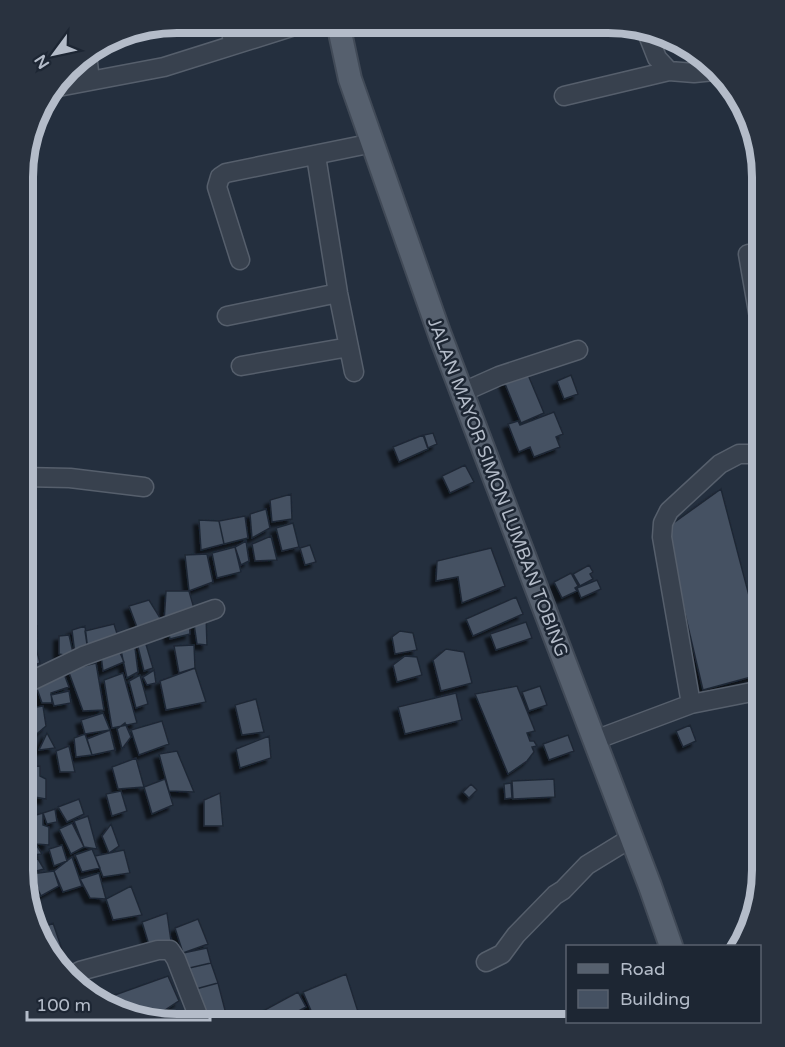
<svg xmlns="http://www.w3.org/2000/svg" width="785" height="1047" viewBox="0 0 785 1047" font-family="'Varela Round',sans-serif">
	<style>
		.building { fill: #455162; stroke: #1f2835; stroke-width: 1.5; filter: url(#shadow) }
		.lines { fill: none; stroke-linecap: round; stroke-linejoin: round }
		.minor-casing { stroke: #565f6c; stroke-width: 21 }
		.major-casing { stroke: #414a57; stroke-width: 26 }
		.minor { stroke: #38414e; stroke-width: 18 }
		.major { stroke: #56606e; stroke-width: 22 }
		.labels { text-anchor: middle; stroke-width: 5; stroke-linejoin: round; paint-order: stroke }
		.street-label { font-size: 18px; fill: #b4bcc9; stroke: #1d2633 }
		.rim { fill: none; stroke: #b4bcc9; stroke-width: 8 }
	</style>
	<defs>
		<filter id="shadow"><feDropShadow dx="-5" dy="5" stdDeviation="1.5" flood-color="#0009"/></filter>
	</defs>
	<rect width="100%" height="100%" fill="#242f3e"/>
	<path class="building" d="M526,370l18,43 -23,10 -18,-44z
		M571,375l7,19 -14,5 -7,-18z
		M554,412l9,22 -7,3 4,10 -26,10 -4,-10 -11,5 -11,-28 10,-3 2,4z
		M433,433l4,11 -9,4 -4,-13z
		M423,435l5,14 -29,13 -6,-15z
		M465,465l9,17 -24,11 -8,-17z
		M721,489l31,118 10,-3v70l-59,16 -38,-161z
		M291,494l1,25 -20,3 -2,-22z
		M266,509l4,19 -18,10 -2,-24z
		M245,516l3,22 -24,6 -5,-23z
		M199,520l20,1 5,23 -23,6z
		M293,523l6,24 -17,4 -6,-23z
		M271,536l6,24 -22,1 -3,-17z
		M246,541l3,20 -8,4 -6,-18z
		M310,545l6,17 -11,3 -5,-17z
		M235,547l6,25 -24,6 -5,-25z
		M491,548l14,38 -43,17 -4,-26 -22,4 1,-20z
		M207,554l6,28 -24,9 -4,-36z
		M589,565l4,7 -3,2 3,5 -13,7 -7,-12z
		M571,573l7,13 -3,2 2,3 -15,7 -8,-16z
		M597,580l4,9 -20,9 -4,-10z
		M166,591h23l6,21 -31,11z
		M516,597l7,17 -50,22 -7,-17z
		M149,600l13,21 -24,9 -9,-24z
		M206,616l1,29 -10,-1 -3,-20z
		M189,618l1,16 -20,5 -3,-13z
		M526,622l6,16 -36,12 -6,-16z
		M114,624l5,16 -31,11 -3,-20z
		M37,626l-1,22 4,15 -9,3 1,5 -9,5v-45z
		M85,626l3,25 -13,3 -3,-24z
		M400,631l13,2 4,17 -22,4 -3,-17z
		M69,635l5,22 -15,-3v-18z
		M134,640l4,32 -11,6 -7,-32z
		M145,641l8,27 -9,3 -7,-28z
		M194,645l1,23 -16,5 -5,-27z
		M118,648l6,14 -21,9 -2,-16z
		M446,649l18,3 8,31 -31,8 -8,-31z
		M405,656l12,1 5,18 -25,7 -4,-17z
		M96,663l8,47 -21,1 -15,-41z
		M195,668l11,34 -40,8 -6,-29z
		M154,670l2,13 -9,2 -4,-8z
		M63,671l6,16 -18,6 1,10h-10l-7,-20z
		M123,673l14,50 -25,5 -8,-48z
		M140,675l8,29 -12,4 -7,-27z
		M517,686l18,45 -8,2 3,8h4l3,5 -5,1 2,5 -7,9 -19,13 -33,-80z
		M540,686l7,19 -18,6 -7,-19z
		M69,691l2,12 -17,3 -3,-11z
		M456,693l6,27 -57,14 -7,-27z
		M256,699l8,33 -22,3 -7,-30z
		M27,700l2,18 -6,2v-19z
		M43,706l3,20 -14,12 -2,-30z
		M103,713l7,17 -25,4 -4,-14z
		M162,721l7,23 -30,11 -8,-25z
		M125,723l6,14 -9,12 -5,-20z
		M690,725l6,16 -13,6 -7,-16z
		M110,730l5,20 -23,5 -5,-16z
		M47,733l8,15 -16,2z
		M85,734l7,21 -16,2 -2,-19z
		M568,735l6,16 -25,9 -6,-16z
		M269,736l2,22 -31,10 -4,-19z
		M69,746l6,26h-15l-4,-21z
		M29,749l7,1v14l-8,1v11h-5v-14z
		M177,751l17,41 -25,-1 -10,-37z
		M136,758l8,29 -26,2 -6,-22z
		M40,766v10l6,3v20l-17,-3 -3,-16 4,-2v-11z
		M165,779l8,26 -21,9 -8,-27z
		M554,779l1,18 -42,2 -1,-18z
		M511,783l1,15 -7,1 -1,-15z
		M471,784l6,6 -8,8 -6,-6z
		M121,791l6,20 -15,5 -6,-22z
		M220,793l3,33h-19v-26z
		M79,799l5,15 -17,8 -9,-15z
		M55,809l2,13 -10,2 -4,-11z
		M23,813h4v21l-4,1z
		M43,813v12l6,2v18l-13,-1 -7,-27z
		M88,816l9,33 -13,-2 -10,-26z
		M72,823l12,24 -13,7 -12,-25z
		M111,824l8,22 -10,7 -7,-17z
		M31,836l11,18 -19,2v-19z
		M62,845l5,16 -13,5 -5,-17z
		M92,849l8,19 -18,4 -7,-17z
		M124,850l6,23 -27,4 -8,-21z
		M72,857l10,29 -19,6 -9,-21z
		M38,859l6,10 -15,4 -2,-11z
		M54,871l5,15 -18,10 -10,-22z
		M99,873l7,26 -16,-1 -10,-19z
		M31,874l10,22 -12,2 -5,-20z
		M131,886l11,29 -29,5 -7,-21z
		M167,913l4,28 -22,4 -7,-23z
		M198,919l10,25 -25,9 -8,-25z
		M53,923l15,44 -3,2 -26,-30 -2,-8z
		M207,948l4,15 -26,6 -2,-16z
		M211,963l7,20 -26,7 -7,-21z
		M346,974l14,44 -45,2 -12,-28z
		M168,976l11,25 -29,19 -52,-19z
		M218,983l8,31 -20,5 -14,-29z
		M298,992l8,15 -31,17h-8l-6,-12z"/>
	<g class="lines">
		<g class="minor-casing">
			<path id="minor" d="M230,23l3,21
				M646,30l11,28 12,13 25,2 20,-2
				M87,54l3,27
				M53,88l111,-21 140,-44
				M564,96l105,-25
				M316,156l22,137 16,79
				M748,254l14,81
				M240,260l-23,-73 3,-10 6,-4 147,-30
				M227,316l111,-23
				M241,366l108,-19
				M463,392l36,-16 79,-26
				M23,477l47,1 74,9
				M23,685l60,-29 132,-47
				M691,704l-29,-167 1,-14 6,-12 51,-47 19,-10h23
				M595,740l96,-36 71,-14
				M486,962l16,-8 14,-19 39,-40 8,-5 24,-25 44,-27
				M80,971l78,-21h12l6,9 25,64
				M571,1024l15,-2"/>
		</g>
		<g class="major-casing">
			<path id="major" d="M338,23l12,56 90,256 210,551 21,60"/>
		</g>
		<use href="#minor" class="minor"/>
		<use href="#major" class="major"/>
	</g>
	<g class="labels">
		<g class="street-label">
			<text transform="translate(498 487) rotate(69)" y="6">JALAN MAYOR SIMON LUMBAN TOBING</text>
		</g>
	</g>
	<path d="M0 0H785V1047H0ZM177 33H608A144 144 0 0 1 752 177V870A144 144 0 0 1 608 1014H177A144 144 0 0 1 33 870V177A144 144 0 0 1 177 33Z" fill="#29323f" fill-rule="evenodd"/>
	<path class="rim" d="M177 33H608A144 144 0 0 1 752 177V870A144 144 0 0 1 608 1014H177A144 144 0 0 1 33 870V177A144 144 0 0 1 177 33Z"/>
	<rect x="566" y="945" width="195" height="78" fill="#1d2633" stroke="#59626f" stroke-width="1.5"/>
	<rect x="578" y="964" width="30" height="9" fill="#56606e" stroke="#59626f" stroke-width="1.5"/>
	<text x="620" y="975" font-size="18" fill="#b4bcc9">Road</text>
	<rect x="578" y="990" width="30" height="18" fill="#455162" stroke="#59626f" stroke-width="1.5"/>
	<text x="620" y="1005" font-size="18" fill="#b4bcc9">Building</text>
	<g transform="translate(54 54) rotate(237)" stroke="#1d2633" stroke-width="4.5" paint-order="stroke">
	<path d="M0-4.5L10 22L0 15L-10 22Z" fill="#b4bcc9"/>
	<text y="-9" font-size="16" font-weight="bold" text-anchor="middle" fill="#b4bcc9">N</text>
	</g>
	<path d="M27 1011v9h183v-9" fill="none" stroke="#b4bcc9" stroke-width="3"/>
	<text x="36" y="1011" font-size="18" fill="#b4bcc9" stroke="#1d2633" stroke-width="4.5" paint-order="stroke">100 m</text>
</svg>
